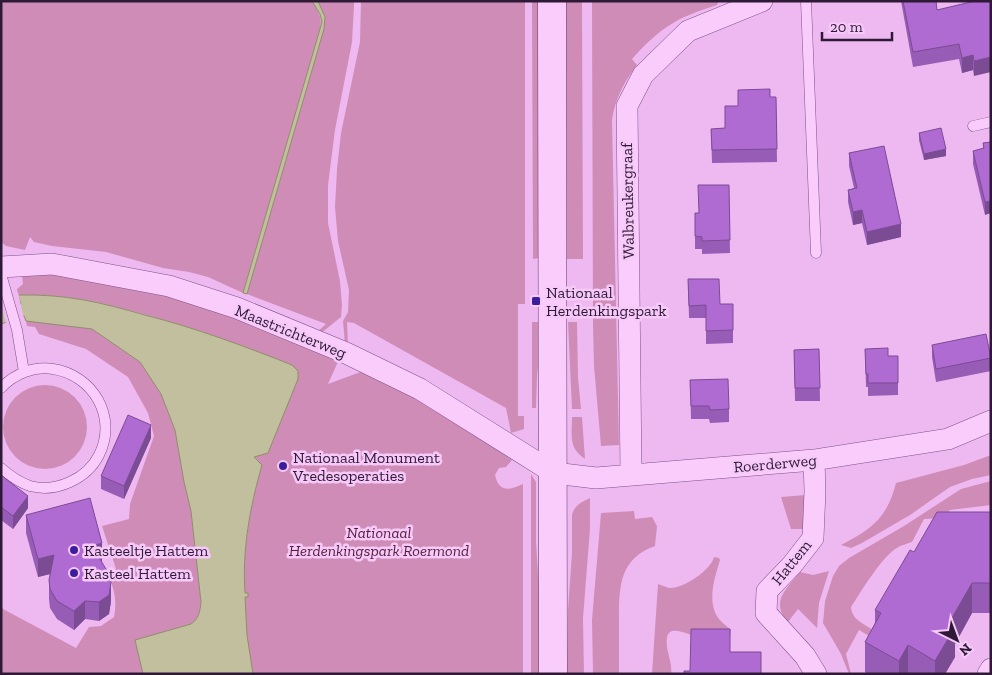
<svg xmlns="http://www.w3.org/2000/svg" width="992" height="675" viewBox="0 0 992 675" font-family="'Zilla Slab',serif">
	<style>
		.green { fill: #cf8cb7 }
		.water { fill: #c1bf9e; stroke: #8e8e65 }
		.pier { fill: #eeb9f1 }
		.lines { fill: none; stroke-linecap: round; stroke-linejoin: round }
		.service-casing { stroke: #7c5288; stroke-width: 11 }
		.minor-casing { stroke: #7c5288; stroke-width: 22 }
		.secondary-casing { stroke: #5c3669; stroke-width: 29 }
		.service { stroke: #f9ccfc; stroke-width: 10 }
		.minor { stroke: #f9ccfc; stroke-width: 21 }
		.secondary { stroke: #f9ccfc; stroke-width: 28 }
		.wall { fill: #975cb5 }
		.shaded-wall { fill: #7b4b94 }
		.building { fill: #b06bd3; stroke: #7b4b94 }
		.poi-dot { fill: #3c1e9c; stroke: #f6c9f8; stroke-width: 2 }
		.labels { text-anchor: middle; stroke-width: 5; stroke-linejoin: round; paint-order: stroke }
		.street-label { font-size: 16px; fill: #2e1936; stroke: #f6c9f8 }
		.poi-label { font-size: 16px; fill: #2e1936; stroke: #f6c9f8; text-anchor: start }
		.park-label { font-size: 16px; font-style: italic; fill: #541e39; stroke: #f6c9f8 }
	</style>
	<rect width="100%" height="100%" fill="#eeb9f1"/>
	<path class="green" d="M1,1h311c6,10 11,17 8,28l-77,264 -35,-16 -19,-5 -26,-4 -57,-16 -54,-6 -18,-4 -4,-5 -5,13 -19,-4 -5,-4z
		M318,1h36v5l-2,36 -17,88 -7,55v38l12,58 2,24 -1,12 -21,17 -3,-2 9,-8 -79,-30 77,-265 1,-12z
		M361,1h164v303h-7v112h6v13l-13,4 -5,-25 -152,-85 -7,-1 1,24 -3,-2 -2,-23 5,-9 1,-22 -11,-49 -3,-34 2,-38 4,-36 19,-91z
		M532,1h7v257l-6,1z
		M566,1h16l1,258h-16z
		M592,1h127l-2,4c-41,13 -56,22 -85,54l5,6c-13,17 -22,34 -25,55l7,325 -18,1 -7,-80 -1,-42z
		M32,271l112,17 81,25 111,45 2,4 -1,2 -9,20 35,-13 85,45 64,44 -6,7 -7,1 -4,7c4,18 15,15 28,9v190h-270l-6,-39 -2,-38 3,-4h-3c-3,-43 5,-86 17,-128l-8,-9 14,-3 24,-88c-48,-19 -95,-36 -145,-50 -47,-13 -79,-21 -129,-20l-1,-6 6,-5 -1,-8z
		M26,321l66,8 48,33 21,32 14,36 9,52 7,29 10,91c-1,9 -2,17 -10,22l-55,16 7,34h-142v-70l2,5 73,39 13,-21 12,-1 13,-9c3,-15 1,-28 -6,-41l8,-7 -14,-43 27,-7 1,-15 24,-68 -6,-23 -20,-36 -42,-28 -47,-15 -4,-7 -8,-1z
		M532,322h10l-5,55 -1,31h-4z
		M568,322h9l1,55 3,32h-9z
		M3 427a42 42 0 1 1 84 0a42 42 0 1 1-84 0Z
		M572,417h10l3,42c-17,-11 -13,-24 -13,-42z
		M991,455v20l-19,4 -22,8 -40,28 -48,28 -11,5 -10,-3c31,-16 46,-27 55,-62l68,-18z
		M531,474l5,8v60l4,62v70h-9z
		M991,481v24l-41,5 -3,3 -1,5 -22,1 -12,23c-5,2 -11,3 -15,6 -15,8 -36,44 -46,59 1,13 12,16 22,23l-4,6 -10,-6 -13,24 5,20h-2l-8,-20 -18,-31 2,-22 8,-25 6,-10 10,-8 55,-32 57,-37z
		M806,495l-2,34h-13l-10,-32z
		M590,498v31l-7,89 1,56h-17l1,-64 4,-57v-38c2,-9 9,-13 18,-17z
		M634,511l1,8 17,-2 5,9 -2,20c-37,13 -36,43 -36,77 0,17 0,34 0,51h-26l-1,-54 9,-107z
		M714,557l5,1 1,2c-5,17 -14,42 -1,59 3,4 8,7 12,11l-1,7c-10,0 -22,2 -32,0 -8,-1 -29,-14 -31,1 -2,13 6,24 4,36h-19l6,-90c3,1 8,3 11,4 14,1 42,-18 45,-31z
		M829,571l-10,32 -2,25 -19,-19 -10,13c-18,-20 -2,-33 12,-50l13,3z"/>
	<path class="water" d="M312,1h6l7,16 -1,12 -77,265 -4,-1 79,-271 -2,-8z
		M18,295c49,-1 81,7 127,20 51,13 99,31 147,50l6,6v8l-30,74 -14,4 8,8c-12,42 -20,84 -17,128h3v4h-3l2,38 6,39h-110l-8,-34 56,-16c8,-5 9,-13 10,-22l-10,-91 -7,-29 -9,-52 -14,-36 -21,-32 -48,-33 -66,-8 -2,-5 -23,8v-15l20,-5z"/>
	<path class="pier" d="M18,292l7,31 -2,-4 -17,5 -4,-17 16,-5 -2,-7z"/>
	<g class="lines">
		<g class="service-casing">
			<path id="service" d="M806,1l10,252
				M973,126l18,-4
				M1,274l16,56 7,42
				M1,388c13,-14 33,-22 52,-19 40,6 65,48 46,86 -12,24 -43,38 -69,31 -11,-4 -20,-10 -29,-18"/>
		</g>
		<g class="minor-casing">
			<path id="minor" d="M1,267l51,-3 117,22 68,22 109,45 74,36 134,84 42,5 218,-18 134,-21 43,-18
				M814,460l1,31 -2,47 -21,27 -25,26 -1,22 39,43 11,18
				M631,474l-4,-368 16,-31 45,-44 74,-30
				M988,674l3,-5"/>
		</g>
		<g class="secondary-casing">
			<path id="secondary" d="M552,1l1,673"/>
		</g>
		<use href="#service" class="service"/>
		<use href="#minor" class="minor"/>
		<use href="#secondary" class="secondary"/>
	</g>
	<path class="wall" d="M901,1h35l1,9 38,-9 -1,75 -1,-6 -11,3 -3,-14 -46,8z
		M770,97h6l1,65 -65,1 -1,-34 14,-1 13,-22z
		M919,133l27,23 -22,4 -5,-20z
		M991,142l-6,73 -12,-51v-13l10,-2v-6z
		M849,153l52,84 -34,8 -5,-22 -9,2 -5,-23v-12l6,-2 -5,-22z
		M729,185l1,68 -28,1v-5h-7v-36h4z
		M688,279l32,25h13v39l-27,1v-26h-17z
		M932,345l59,13v13l-55,11 -4,-25z
		M819,349l1,52h-25l-1,-51z
		M865,349l23,7h10v39l-30,1v-9h-2z
		M690,380l39,29v13l-19,1 -1,-4h-18z
		M151,438l-27,61 -23,-10v-13z
		M1,475l27,33 -15,21 -12,-9z
		M991,512v101h-19l-17,31v13l-10,17h-78l-2,-2v-30l10,-19v-13l39,-58z
		M26,515l76,47 9,39 -2,13 -10,7 -14,-2 -11,11 -17,-11 -7,-11 -1,-9v-19l1,-6 -12,3 -12,-44z"/>
	<path class="shaded-wall" d="M973,55v15l-11,3v-15z
		M991,57v15l-17,4v-15z
		M946,149v7l-22,4v-6z
		M991,201v12l-6,2v-13z
		M862,210v13l-9,2v-13z
		M901,224v13l-34,8v-13z
		M151,425v13l-27,61v-13z
		M28,496v12l-15,21v-13z
		M102,543v19l-10,-16z
		M54,555v18l-16,4v-18z
		M111,582v19l-2,13 -10,7v-19z
		M972,583v30l-17,31v13l-10,17h-10v-13l14,-38z
		M85,601v18l-11,11v-19z
		M908,645v29h-9v-13z"/>
	<path class="building" d="M903,1h33l1,9 38,-9h16v56l-17,4 -1,-6 -11,3 -3,-14 -46,8z
		M770,89v8h6l1,52 -65,1 -1,-21 14,-1v-22h13v-16z
		M941,128l5,21 -22,5 -5,-21z
		M991,142v59l-6,1 -12,-51 11,-3 -1,-5z
		M884,146l17,78 -34,8 -5,-22 -9,2 -5,-22 9,-2 -8,-35z
		M698,185h31l1,55 -28,1v-4l-7,-1v-23h4z
		M688,279h31l1,25h13v26l-27,1v-26l-17,1z
		M986,334l5,24 -55,11 -4,-24z
		M888,348v8h10v27h-30v-9h-2l-1,-25z
		M819,349l1,39h-25l-1,-38z
		M728,379l1,30 -19,1 -1,-4h-18l-1,-26z
		M128,415l23,10 -27,61 -23,-10z
		M1,475l27,21 -15,20 -12,-9z
		M90,498l12,45 -10,3 17,28 2,8 -2,13 -10,7 -14,-1 -11,10 -17,-10 -7,-12 -1,-9 5,-25 -16,4 -12,-44z
		M937,512h54v71h-19l-23,40 6,4 -20,34 -27,-16 -9,16 -34,-19 16,-29 -6,-3 35,-60 4,2z
		M691,629h39v23h31v22h-77v-3h6z"/>
	<g class="poi-dot">
		<rect x="531" y="296" width="10" height="10" rx="2.5"/>
		<circle cx="283" cy="466" r="5"/>
		<circle cx="74" cy="550" r="5"/>
		<circle cx="74" cy="573" r="5"/>
	</g>
	<g class="labels">
		<g class="street-label">
			<text transform="translate(627 201) rotate(-91)" y="6">Walbreukergraaf</text>
			<text transform="translate(291 331) rotate(22)" y="6">Maastrichterweg</text>
			<text transform="translate(775 463) rotate(-5)" y="6">Roerderweg</text>
			<text transform="translate(791 562) rotate(-51)" y="6">Hattem</text>
		</g>
		<g class="poi-label">
			<text x="546" y="298">Nationaal<tspan x="546" dy="18">Herdenkingspark</tspan></text>
			<text x="293" y="463">Nationaal Monument<tspan x="293" dy="18">Vredesoperaties</tspan></text>
			<text x="84" y="556">Kasteeltje Hattem</text>
			<text x="84" y="579">Kasteel Hattem</text>
		</g>
		<g class="park-label">
			<text x="379" y="538">Nationaal<tspan x="379" dy="18">Herdenkingspark Roermond</tspan></text>
		</g>
	</g>
	<rect width="992" height="675" fill="none" stroke="#2e1936" stroke-width="5"/>
	<g transform="translate(957 640) rotate(138)" stroke="#f6c9f8" stroke-width="4" paint-order="stroke">
	<path d="M0-4L9 19L0 12L-9 19Z" fill="#2e1936"/>
	<text y="-8" font-size="14" font-weight="bold" text-anchor="middle" fill="#2e1936">N</text>
	</g>
	<path d="M822 32v8h70v-8" fill="none" stroke="#2e1936" stroke-width="2.5"/>
	<text x="830" y="32" font-size="15" fill="#2e1936" stroke="#f6c9f8" stroke-width="4" paint-order="stroke">20 m</text>
</svg>
